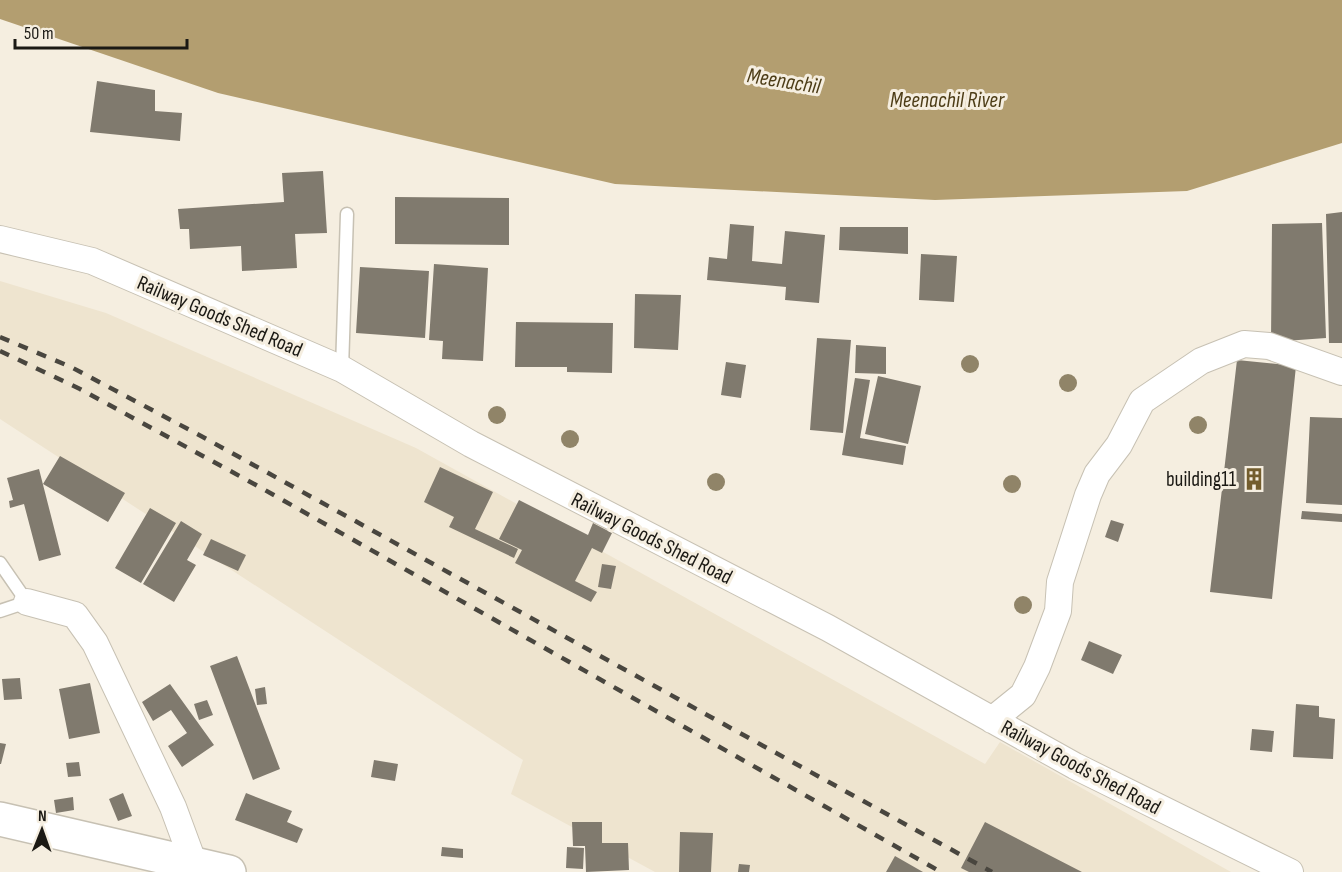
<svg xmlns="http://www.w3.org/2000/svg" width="1342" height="872" viewBox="0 0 1342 872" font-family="'Sofia Sans Condensed',sans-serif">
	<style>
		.built { fill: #eee4cf }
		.water { fill: #b39e70 }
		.building { fill: #807a6e }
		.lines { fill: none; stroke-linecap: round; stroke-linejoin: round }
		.lane-casing { stroke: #c7c1b3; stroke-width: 15 }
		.street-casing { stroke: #c7c1b3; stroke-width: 28 }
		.primary-casing { stroke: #c7c1b3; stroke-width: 36 }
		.lane { stroke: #fff; stroke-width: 12 }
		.street { stroke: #fff; stroke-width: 26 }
		.primary { stroke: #fff; stroke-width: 33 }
		.rail { stroke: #49463f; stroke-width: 4.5; stroke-dasharray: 10 10; stroke-linecap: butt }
		.tree { fill: #908468 }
		.labels { text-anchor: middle; stroke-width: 6; stroke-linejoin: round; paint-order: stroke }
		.street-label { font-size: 21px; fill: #1b1914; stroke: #f5eee0 }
		.poi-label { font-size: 21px; fill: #1b1914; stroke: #f5eee0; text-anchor: end }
		.water-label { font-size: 22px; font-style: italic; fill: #4d3d17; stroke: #f5eee0 }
	</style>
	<rect width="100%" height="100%" fill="#f5eee0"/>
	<path class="built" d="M0,281l106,32 310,135 569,316 15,-22 231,130h-576l-144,-78 12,-34 -523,-341z"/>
	<path class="water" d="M0,0h1342v143l-155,48 -252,9 -320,-16 -397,-91 -218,-74z"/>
	<path class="building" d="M97,81l58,9v21l27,2 -2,28 -90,-9z
		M323,171l4,62 -32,1 2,34 -55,3 -1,-25 -51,3 -1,-20h-9l-2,-20 106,-7 -2,-29z
		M395,197l114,1v47l-114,-1z
		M1342,212v131h-13l-3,-129z
		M1322,223l4,115 -55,4 1,-118z
		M730,224l24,2 -2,35 30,3 3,-33 40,4 -6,68 -34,-3 1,-13 -79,-7 2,-23 18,2z
		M840,227h68v27l-69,-4z
		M921,254l36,2 -3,46 -35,-2z
		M434,264l54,4 -5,93 -41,-2 1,-18 -14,-1z
		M360,267l69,4 -4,67 -69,-5z
		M635,294l46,1 -3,55 -44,-2z
		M516,322l97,1 -1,50 -45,-1v-5h-52z
		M817,338l34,2 -8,93 -33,-3z
		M856,345l30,2v27l-31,-1z
		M1237,360l59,6 -24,233 -62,-7z
		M726,362l20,3 -5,33 -20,-3z
		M878,376l43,10 -13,58 -43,-10z
		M855,378l15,2 -10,58 46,8 -3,19 -61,-10z
		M1310,417l32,1v87l-36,-2z
		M60,456l65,37 -17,29 -65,-38z
		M440,467l53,25 -18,37 43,20 -4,9 -65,-31 5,-10 -30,-15z
		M39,469l22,86 -22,6 -15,-57 -14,4 -1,-7 4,-1 -6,-22z
		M519,500l69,35 5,-12 19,10 -10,20 -10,-5 -17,33 22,11 -6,10 -76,-39 7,-13 -23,-11z
		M150,508l26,15 -35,60 -26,-15z
		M1302,511l40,3v8l-41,-3z
		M1111,520l13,4 -6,18 -13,-5z
		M181,521l21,13 -15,26 9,5 -22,37 -31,-18z
		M211,539l35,16 -8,16 -35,-16z
		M602,564l14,2 -5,23 -13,-2z
		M1089,641l33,14 -9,19 -32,-14z
		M237,656l43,113 -27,11 -43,-114z
		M20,678l2,21 -18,1 -2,-21z
		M90,683l10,50 -31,6 -10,-50z
		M170,684l44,61 -32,22 -14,-21 19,-13 -16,-23 -18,11 -11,-19z
		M265,687l2,17 -10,1 -2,-16z
		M207,700l6,15 -14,5 -5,-16z
		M1296,704l23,2v11l16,2 -2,40 -40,-2z
		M1252,729l22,2 -2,21 -22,-2z
		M0,743l6,1 -5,20h-1z
		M374,760l24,4 -3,17 -24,-4z
		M79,762l2,14 -13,1 -2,-14z
		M123,793l9,23 -14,5 -9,-22z
		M246,793l46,18 -5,11 16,7 -6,14 -62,-23z
		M73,797l1,13 -18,3 -2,-13z
		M572,822h30v21h26l1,27 -43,2 -1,-26h-12z
		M985,822l97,50h-113l-8,-4z
		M680,832l33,1 -2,39h-32z
		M442,847l21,2v9l-22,-2z
		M567,847l17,1 -1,21 -17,-1z
		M895,856l28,16h-37z
		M739,864l11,1 -1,7h-11z"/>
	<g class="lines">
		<g class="lane-casing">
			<path id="lane" d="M342,369l5,-155
				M0,563l27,39 -27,9"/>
		</g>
		<g class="street-casing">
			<path id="street" d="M0,239l92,22 250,108 129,75 357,184 247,138 215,106
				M27,602l48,13 20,28 78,164 21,57
				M992,720l31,-25 14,-28 21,-56 2,-29 28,-87 9,-21 22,-29 23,-44 59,-40 43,-17 25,2 73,26"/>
		</g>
		<g class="primary-casing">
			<path id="primary" d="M0,819l229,53"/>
		</g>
		<use href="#lane" class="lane"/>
		<use href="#street" class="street"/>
		<use href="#primary" class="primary"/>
		<path class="rail" d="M0,337l71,30 130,69 791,436
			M0,351l80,38 176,96 685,387"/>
	</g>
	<g class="tree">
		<circle cx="970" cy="364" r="9"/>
		<circle cx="1068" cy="383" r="9"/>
		<circle cx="497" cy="415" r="9"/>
		<circle cx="1198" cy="425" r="9"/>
		<circle cx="570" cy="439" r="9"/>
		<circle cx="716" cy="482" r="9"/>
		<circle cx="1012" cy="484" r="9"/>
		<circle cx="1023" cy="605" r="9"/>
	</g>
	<defs>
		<g id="building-bare" transform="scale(1.8)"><path d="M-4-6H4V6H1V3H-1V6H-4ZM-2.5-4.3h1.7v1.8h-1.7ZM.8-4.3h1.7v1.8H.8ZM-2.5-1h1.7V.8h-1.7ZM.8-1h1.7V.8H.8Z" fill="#735d2d" stroke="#f5eee0" stroke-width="2.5" paint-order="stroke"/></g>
	</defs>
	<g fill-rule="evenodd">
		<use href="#building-bare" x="1254" y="479"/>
	</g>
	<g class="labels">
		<g class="street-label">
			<text transform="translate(220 316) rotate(23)" y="7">Railway Goods Shed Road</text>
			<text transform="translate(652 538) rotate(27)" y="7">Railway Goods Shed Road</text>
			<text transform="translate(1081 767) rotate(28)" y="7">Railway Goods Shed Road</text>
		</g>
		<g class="poi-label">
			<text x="1236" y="486">building11</text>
		</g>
		<g class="water-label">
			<text transform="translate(784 80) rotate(9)" y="8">Meenachil</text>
			<text x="947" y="107">Meenachil River</text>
		</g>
	</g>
	<g transform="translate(42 830) rotate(1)" stroke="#f5eee0" stroke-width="4.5" paint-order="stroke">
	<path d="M0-4.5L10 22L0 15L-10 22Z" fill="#1b1914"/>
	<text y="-9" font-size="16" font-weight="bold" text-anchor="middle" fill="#1b1914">N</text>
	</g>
	<path d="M15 39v9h172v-9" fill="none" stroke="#1b1914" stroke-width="3"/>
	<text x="24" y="39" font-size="18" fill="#1b1914" stroke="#f5eee0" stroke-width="4.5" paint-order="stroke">50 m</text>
</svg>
